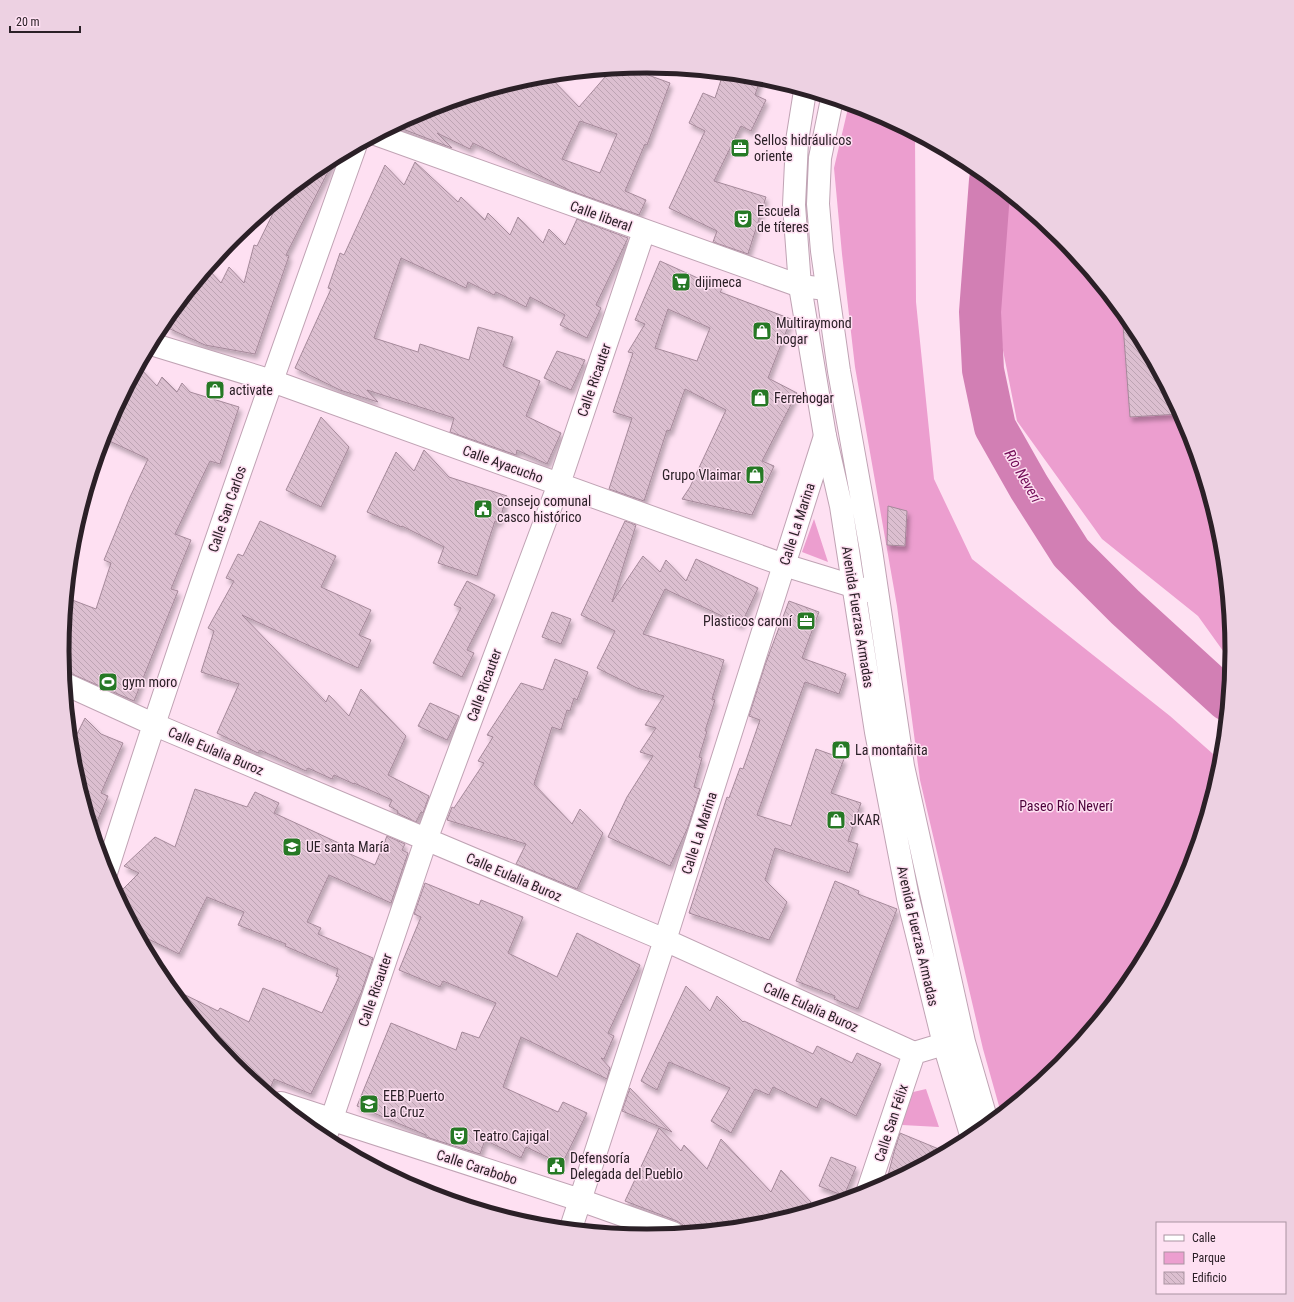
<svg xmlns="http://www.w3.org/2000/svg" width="1294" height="1302" viewBox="0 0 1294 1302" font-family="'Roboto Condensed',sans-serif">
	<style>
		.green { fill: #ec9ecf }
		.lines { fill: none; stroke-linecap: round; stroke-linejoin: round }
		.river { stroke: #d27fb4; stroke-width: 42 }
		.building { fill: url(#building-back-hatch); stroke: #a5899a; fill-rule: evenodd; filter: url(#shadow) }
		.minor-casing { stroke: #c0a3b4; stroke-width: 24 }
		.tertiary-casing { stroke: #c0a3b4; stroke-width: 24 }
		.minor { stroke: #fff; stroke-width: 22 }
		.tertiary { stroke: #fff; stroke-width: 22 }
		.labels { text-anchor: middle; stroke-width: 3; stroke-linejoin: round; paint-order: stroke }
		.poi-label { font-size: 14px; fill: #2b2027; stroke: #fee0f2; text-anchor: start }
		.street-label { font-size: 14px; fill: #2b2027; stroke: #fee0f2 }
		.park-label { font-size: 14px; fill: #4d003a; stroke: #fee0f2 }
		.water-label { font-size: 15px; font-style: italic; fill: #730d58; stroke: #fee0f2 }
		.rim { fill: none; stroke: #2b2027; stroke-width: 5 }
	</style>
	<defs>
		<pattern id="building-back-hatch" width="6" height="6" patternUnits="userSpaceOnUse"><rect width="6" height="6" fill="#dcbfd0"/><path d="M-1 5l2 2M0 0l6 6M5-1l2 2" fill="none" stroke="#bda4b3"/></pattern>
		<filter id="shadow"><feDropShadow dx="2.5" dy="4.5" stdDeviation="2" flood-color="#0004"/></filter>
	</defs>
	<rect width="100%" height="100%" fill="#fee0f2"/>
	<path class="green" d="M849,104l22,7 44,23 1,168 18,177 38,80 198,157 51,45 -34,114 -54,101 -73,89 -59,48 -18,-64 -63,-269 -23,-174 -42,-239 -13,-113 -8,-86z
		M1009,195l52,43 73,88 54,101 33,110v23l2,4 9,87 -1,11 -33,-46 -96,-77 -85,-118 -19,-96z
		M814,519l14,43 -26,-10z
		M926,1089l13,38 -37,-2 7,-32z"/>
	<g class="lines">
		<path class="river" d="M990,180l-10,132 3,58 12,57 34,60 42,66 54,54 102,93"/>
	</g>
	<path class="building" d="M629,68l41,15 -23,62 -2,-1 -20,47 21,9 -7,15 -68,-24 -98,-48 -3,6 -33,-16 15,15 -57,-22 28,-16 110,-33 16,-1 30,31 33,-38zM580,121l37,13 -17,39 -38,-14z
		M723,74l38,3 -6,18 11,5 -15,31 -10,-5 -27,55 52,16 -18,57 -35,-12 4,-11 -48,-23 36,-77 -16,-8 14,-30 12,5z
		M335,158l-49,97 3,1 -34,98 -50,-9 -37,-17 11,-25 29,-34 13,14 8,-16 15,16 10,-38 3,1 23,-47 42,-35z
		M415,162l43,40 3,-5 24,23 3,-7 22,22 8,-18 25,26 6,-14 16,16 12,-26 51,19 -32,67 5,3 -14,30 -27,-13 5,-10 -35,-18 -4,10 -30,-15 -2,3 -26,-13 -2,6 -65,-30 -27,80 44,14 2,-8 49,16 9,-33 35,10 -10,29 37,15 -14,35 35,17 -14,31 -30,-14 -1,5 -66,-23 4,-14 -87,-28 11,12 -38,-12 -45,-22 36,-79 -3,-1 12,-35 4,2 41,-90 19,20z
		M660,261l62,28 -2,3 71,27 -23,59 29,15 -35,68 12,5 -22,49 -70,-16 8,-12 36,-77 -41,-21 -15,42 -3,-1 -23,71 -35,-12 23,-71 -19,-6 20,-59 -5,-1 17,-28 -10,-4zM668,309l42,19 -13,33 -42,-13z
		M1122,312l12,14 46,88 -50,3z
		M557,351l28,9 -14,30 -27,-12z
		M139,367l18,19 5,-9 15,15 5,-9 8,9 49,15 -19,57 -10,-3 -35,73 16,6 -20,49 7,2 -44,110 -62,-27 -9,-11 -1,-12 5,-53 29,11 15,-46 -7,-3 26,-63 18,-38 -43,-20z
		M321,417l28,30 -28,60 -35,-17z
		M424,450l25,27 58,19 -8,26 -4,-1 -18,55 -39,-13 6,-16 -42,-21 -1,1 -34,-15 29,-60 18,19z
		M888,506l19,5 -2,35 -18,-1z
		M260,521l76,35 -15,31 50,23 -12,25 12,5 -13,28 -116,-53 84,87 3,-7 20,21 12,-27 45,47 -18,39 41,21 -6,17 -2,-1 -5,10 -19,-9 1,-2 -9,-5 3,-6 -38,-17v1l-20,-9 -2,4 -24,-11 -2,3 -46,-21 -2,3 -41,-20 22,-49 -38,-12 13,-41 -6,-3 26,-47 -8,-3 12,-24 5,2z
		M625,521l11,4 -24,77 31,-46 17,16 6,-12 20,21 10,-22 62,29 -17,37 -76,-36 -22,45 81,26 -12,39 3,1 -10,31h2l-8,26 3,1 -8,29 6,2 -12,38 -18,39 -62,-29 19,-40 26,-41 -13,-4 16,-24 -11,-3 19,-29 -27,-8 -40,-20 18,-37 -34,-16z
		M467,581l28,14 -28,55 7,3 -12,24 -29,-14 28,-55 -7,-3z
		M789,601l30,11 -17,46 44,16 -7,20 -34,-12 -48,133 34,11 25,-77 28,10 -13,34 30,10 -13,38 10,3 -9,29 -74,-25 -10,32 22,22 -18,38 -80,-27 38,-116 2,1 11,-30 3,1 17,-49 -11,-4 16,-51z
		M552,612l19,7 -10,25 -19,-7z
		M555,659l33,13 -11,28 -3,-2 -4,13 -3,-1 -6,20 -9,-3 -18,57 38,40 8,-15 23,24 -26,56 -61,-25 10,-20 -79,-24 5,-13 2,1 30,-45 -6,-2 15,-24 -6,-2 34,-52 22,7z
		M430,703l29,13 -12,24 -29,-14z
		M85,718l16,16 22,9 -22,50 7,3 -15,35 -20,-66 -2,-19z
		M195,789l52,18 8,-15 24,11 -5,10 69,32 -2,5 34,15 12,-29 18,8 -3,6 6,3 -17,50 -62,-28 -22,47 14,6 -3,6 55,24 -12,35 -50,101 -37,-15 -4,10 -14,-6 -23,-19 -62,-76 47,23 2,-3 29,14 14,-34 59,25 17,-36 -3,-1 2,-7 -53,-23 1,-2 -48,-19 6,-13 -37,-15 -28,57 -41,-20 -21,-39 22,-22 -15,-7 31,-29 20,10z
		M835,881l24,10 -1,3 39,15 -39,100 -24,-10 1,-3 -39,-15z
		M425,883l54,22 2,-5 42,17 -15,36 49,24 20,-44 63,32 -32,68 6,3 -10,23 -3,-1 9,10 -3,11 -86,-42 -18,50 55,25 5,-10 24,11 -25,51 -36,-17 -5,11 -36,-18 -5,14 -54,-17v-2l-69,-29 34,-83 65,27 6,-18 17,6 17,-35 -53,-22 -3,6 -41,-17 22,-53 -7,-3z
		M686,986l24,25 7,-15 26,26 1,-1 69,33 4,-8 35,17 5,-10 24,11 -25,52 -35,-18 -4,10 -44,-21 -4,8 -14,-6 -24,44 -20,-12 19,-33 -61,-26 -12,28 -16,-9z
		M630,1088l42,44 -50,-21z
		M659,1128l22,23 3,-6 23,24 14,-30 50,53 10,-22 30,32 -4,9 -46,14 -75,7 -3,-7 -6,-4 -52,-20z
		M900,1133l46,19 -60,31 8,-31z
		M831,1157l25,10 -12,29 -25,-10z"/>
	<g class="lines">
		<g class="minor-casing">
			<path id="minor" d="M378,135l422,151 27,3
				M151,344l121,37 512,184 85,26
				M65,684l88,40 512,216 249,113 30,-9 18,-2
				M106,873c77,-244 163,-485 249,-726
				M281,1103l299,97 93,33
				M325,1139l101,-299 133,-356 85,-253
				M867,1193l47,-140
				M571,1228l94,-288 160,-504"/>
		</g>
		<g class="tertiary-casing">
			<path id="tertiary" d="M805,91l-8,50 -3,64 6,81 25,150 16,70 35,226 32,166 36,146 28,94
				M832,99l-12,59 -2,46 4,47 17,120 32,179 32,216 61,276 24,83"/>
		</g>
		<use href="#minor" class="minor"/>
		<use href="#tertiary" class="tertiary"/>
	</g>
	<defs>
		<g id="office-square" transform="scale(1)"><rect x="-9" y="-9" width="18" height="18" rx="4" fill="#267925" stroke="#fee0f2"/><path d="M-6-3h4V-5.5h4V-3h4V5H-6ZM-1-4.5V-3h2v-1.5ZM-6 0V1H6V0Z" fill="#fff"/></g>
		<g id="theatre-square" transform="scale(1)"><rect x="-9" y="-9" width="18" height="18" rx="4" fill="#267925" stroke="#fee0f2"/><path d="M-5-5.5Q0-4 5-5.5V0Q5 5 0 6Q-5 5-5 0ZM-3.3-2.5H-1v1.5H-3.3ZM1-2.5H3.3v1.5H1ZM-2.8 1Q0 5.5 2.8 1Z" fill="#fff"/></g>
		<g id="supermarket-square" transform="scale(1)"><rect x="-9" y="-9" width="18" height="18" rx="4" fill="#267925" stroke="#fee0f2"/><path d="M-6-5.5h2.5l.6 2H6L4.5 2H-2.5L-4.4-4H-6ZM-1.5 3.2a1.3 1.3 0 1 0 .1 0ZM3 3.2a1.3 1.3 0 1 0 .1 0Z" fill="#fff"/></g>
		<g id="shop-square" transform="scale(1)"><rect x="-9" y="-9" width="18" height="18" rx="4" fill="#267925" stroke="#fee0f2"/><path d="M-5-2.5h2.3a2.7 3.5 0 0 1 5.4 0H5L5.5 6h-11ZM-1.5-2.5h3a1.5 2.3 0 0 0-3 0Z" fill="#fff"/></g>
		<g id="civic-square" transform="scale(1)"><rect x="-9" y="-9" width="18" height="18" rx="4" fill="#267925" stroke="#fee0f2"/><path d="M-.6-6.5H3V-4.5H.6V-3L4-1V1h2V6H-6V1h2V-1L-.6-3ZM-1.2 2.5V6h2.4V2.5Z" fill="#fff"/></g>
		<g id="stadium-square" transform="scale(1)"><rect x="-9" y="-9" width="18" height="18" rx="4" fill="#267925" stroke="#fee0f2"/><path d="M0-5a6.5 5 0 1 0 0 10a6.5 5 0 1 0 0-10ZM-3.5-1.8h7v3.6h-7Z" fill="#fff"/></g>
		<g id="school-square" transform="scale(1)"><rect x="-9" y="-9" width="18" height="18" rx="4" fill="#267925" stroke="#fee0f2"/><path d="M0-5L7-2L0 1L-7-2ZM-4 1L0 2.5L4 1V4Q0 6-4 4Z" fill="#fff"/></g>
	</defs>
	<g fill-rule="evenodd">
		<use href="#office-square" x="740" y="148"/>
		<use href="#theatre-square" x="743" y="219"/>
		<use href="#supermarket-square" x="681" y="282"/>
		<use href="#shop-square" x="762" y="331"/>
		<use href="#shop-square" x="215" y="390"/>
		<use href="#shop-square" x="760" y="398"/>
		<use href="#shop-square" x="755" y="475"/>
		<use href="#civic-square" x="483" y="509"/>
		<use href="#office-square" x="806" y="621"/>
		<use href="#stadium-square" x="108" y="682"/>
		<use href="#shop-square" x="841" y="750"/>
		<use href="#shop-square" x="836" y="820"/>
		<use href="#school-square" x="292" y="847"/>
		<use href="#school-square" x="369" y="1104"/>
		<use href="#theatre-square" x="459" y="1136"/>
		<use href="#civic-square" x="556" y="1166"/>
	</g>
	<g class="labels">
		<g class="poi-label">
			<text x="754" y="145">Sellos hidráulicos<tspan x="754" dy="16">oriente</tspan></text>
			<text x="757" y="216">Escuela<tspan x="757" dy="16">de títeres</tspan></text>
			<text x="695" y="287">dijimeca</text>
			<text x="776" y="328">Multiraymond<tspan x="776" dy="16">hogar</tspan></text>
			<text x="229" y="395">activate</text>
			<text x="774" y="403">Ferrehogar</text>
			<text x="741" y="480" text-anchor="end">Grupo Vlaimar</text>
			<text x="497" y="506">consejo comunal<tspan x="497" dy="16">casco histórico</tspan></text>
			<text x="792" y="626" text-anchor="end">Plasticos caroní</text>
			<text x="122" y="687">gym moro</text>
			<text x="855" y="755">La montañita</text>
			<text x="850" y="825">JKAR</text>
			<text x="306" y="852">UE santa María</text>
			<text x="383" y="1101">EEB Puerto<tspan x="383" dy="16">La Cruz</tspan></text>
			<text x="473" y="1141">Teatro Cajigal</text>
			<text x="570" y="1163">Defensoría<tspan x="570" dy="16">Delegada del Pueblo</tspan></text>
		</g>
		<g class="street-label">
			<text transform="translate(601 216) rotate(20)" y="5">Calle liberal</text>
			<text transform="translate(594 380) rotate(-71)" y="5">Calle Ricauter</text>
			<text transform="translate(503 464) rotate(20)" y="5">Calle Ayacucho</text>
			<text transform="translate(227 509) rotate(-71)" y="5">Calle San Carlos</text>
			<text transform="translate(797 524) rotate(-72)" y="5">Calle La Marina</text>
			<text transform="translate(858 617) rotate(81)" y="5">Avenida Fuerzas Armadas</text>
			<text transform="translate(484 685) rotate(-70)" y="5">Calle Ricauter</text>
			<text transform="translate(216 751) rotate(23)" y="5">Calle Eulalia Buroz</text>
			<text transform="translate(699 833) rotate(-72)" y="5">Calle La Marina</text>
			<text transform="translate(514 877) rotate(23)" y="5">Calle Eulalia Buroz</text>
			<text transform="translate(918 936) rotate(77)" y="5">Avenida Fuerzas Armadas</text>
			<text transform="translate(375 990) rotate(-71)" y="5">Calle Ricauter</text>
			<text transform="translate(811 1007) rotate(24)" y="5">Calle Eulalia Buroz</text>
			<text transform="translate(891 1123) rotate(-72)" y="5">Calle San Félix</text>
			<text transform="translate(477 1167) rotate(18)" y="5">Calle Carabobo</text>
		</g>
		<g class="park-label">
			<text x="1066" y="811">Paseo Río Neverí</text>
		</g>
		<g class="water-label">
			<text transform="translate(1023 476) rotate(60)" y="5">Río Neverí</text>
		</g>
	</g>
	<path d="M0 0H1294V1302H0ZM69 651a578 578 0 1 1 1156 0a578 578 0 1 1-1156 0Z" fill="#edd1e2" fill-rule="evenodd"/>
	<path class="rim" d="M69 651a578 578 0 1 1 1156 0a578 578 0 1 1-1156 0Z"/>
	<rect x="1156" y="1222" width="130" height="72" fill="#fee0f2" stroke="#aa93a1"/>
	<rect x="1164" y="1235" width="20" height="6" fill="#ffffff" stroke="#aa93a1"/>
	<text x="1192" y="1242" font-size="12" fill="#2b2027">Calle</text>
	<rect x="1164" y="1252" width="20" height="12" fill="#ec9ecf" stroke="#aa93a1"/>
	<text x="1192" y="1262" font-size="12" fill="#2b2027">Parque</text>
	<rect x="1164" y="1272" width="20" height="12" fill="url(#building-back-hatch)" stroke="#aa93a1"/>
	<text x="1192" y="1282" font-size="12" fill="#2b2027">Edificio</text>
	<path d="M10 26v6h70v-6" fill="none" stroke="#2b2027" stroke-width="2"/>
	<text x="16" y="26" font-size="12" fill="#2b2027" stroke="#fee0f2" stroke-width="3" paint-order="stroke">20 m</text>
</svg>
